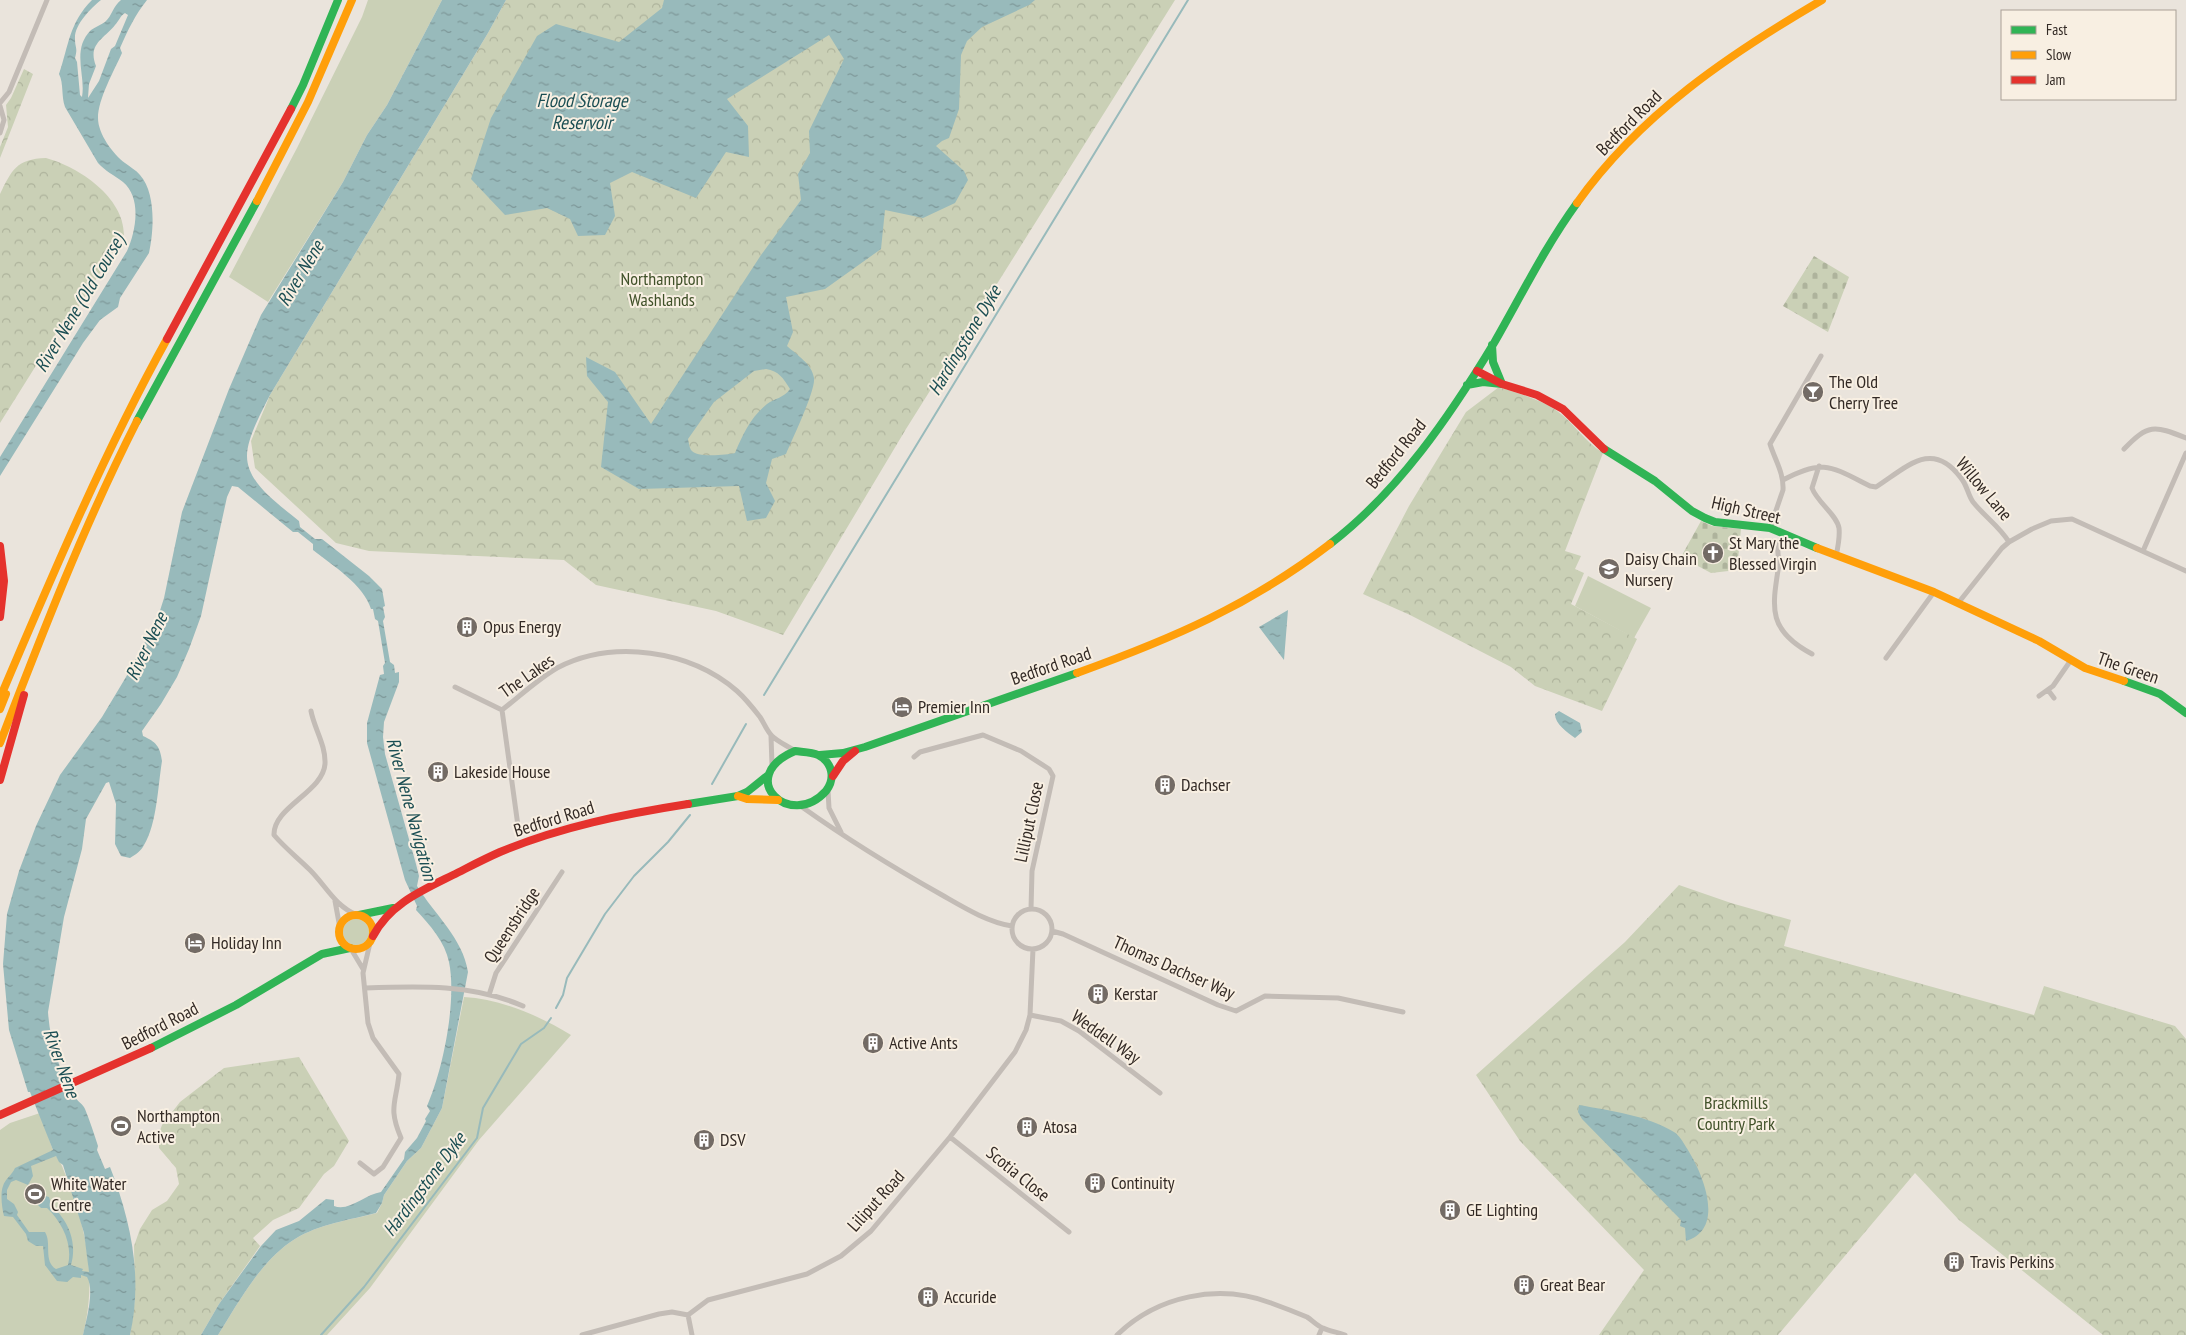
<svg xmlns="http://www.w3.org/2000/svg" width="2186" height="1335" viewBox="0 0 2186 1335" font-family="'PT Sans Narrow',sans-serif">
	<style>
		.grass { fill: #cad0b6 }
		.cemetery { fill: url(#cemetery-stones) }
		.park { fill: url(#park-crowns) }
		.water { fill: url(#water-ripples); fill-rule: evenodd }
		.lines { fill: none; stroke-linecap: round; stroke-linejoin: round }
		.stream { stroke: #98babb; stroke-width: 2 }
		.street { stroke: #c3bcb6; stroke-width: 5 }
		.fast { stroke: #30b455; stroke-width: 8 }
		.slow { stroke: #ff9f0a; stroke-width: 8 }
		.jam { stroke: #e5322d; stroke-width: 8 }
		.labels { text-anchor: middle; stroke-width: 4; stroke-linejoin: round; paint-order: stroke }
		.street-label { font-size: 18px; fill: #332a25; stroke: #f8efe2 }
		.park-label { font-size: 18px; fill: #405129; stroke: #f8efe2 }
		.poi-label { font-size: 18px; fill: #332a25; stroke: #f8efe2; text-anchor: start }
		.water-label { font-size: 19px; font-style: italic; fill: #1b4e53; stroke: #f8efe2 }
	</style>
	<defs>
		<pattern id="cemetery-stones" width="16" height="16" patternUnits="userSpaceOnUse" patternTransform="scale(1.25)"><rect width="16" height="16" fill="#cad0b6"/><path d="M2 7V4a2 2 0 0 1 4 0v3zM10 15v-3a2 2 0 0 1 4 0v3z" fill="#aeb39c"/></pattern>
		<pattern id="park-crowns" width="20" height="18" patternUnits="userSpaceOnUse" patternTransform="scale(1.25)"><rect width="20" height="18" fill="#cad0b6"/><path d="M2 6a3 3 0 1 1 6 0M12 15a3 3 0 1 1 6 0" fill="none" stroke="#aeb39c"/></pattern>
		<pattern id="water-ripples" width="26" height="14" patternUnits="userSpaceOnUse" patternTransform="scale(1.25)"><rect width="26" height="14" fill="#98babb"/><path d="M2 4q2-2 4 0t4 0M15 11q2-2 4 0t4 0" fill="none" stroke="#7d9798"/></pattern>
	</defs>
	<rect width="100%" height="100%" fill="#eae4dc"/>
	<path class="grass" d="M368,0h74l-55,105 -20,30 -24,47 -75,120 -39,-25 68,-129 65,-131z
		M1588,576l63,32 -17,30 -59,-32z
		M343 932a13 13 0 1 1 26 0a13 13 0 1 1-26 0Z
		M464,997c37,2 76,19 107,38l-92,105 -109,148 -43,47h-109c21,-33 43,-75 77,-96 24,-15 55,-19 82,-26l5,-10 2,-8 23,-34 14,-13 21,-40z
		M40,1113c5,12 8,25 13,37 2,5 7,11 9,16 23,57 36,108 21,169h-83v-205l10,-7z"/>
	<path class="cemetery" d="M1814,256l35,21 -21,55 -45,-26z
		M1701,521l11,5 29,3 -4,41 -26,3 -30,-16z"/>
	<path class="park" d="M506,0h669l-269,429 -123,206 -67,-24 -120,-26 -32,-25 -195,-9 -33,-8 -81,-75 -4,-27 19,-46 218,-362z
		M24,69l9,5 -33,84v-11l8,-20 -2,-22 5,-7z
		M46,158c33,9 78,39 78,77l-55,87 -12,10 -57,91v-229c12,-24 16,-35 46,-36z
		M1499,387c20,7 41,12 58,24 17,12 28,31 46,42l-38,98 16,5 -6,13 9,4 -13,31 66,35 -35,72 -67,-25 -24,-19 -101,-52 -47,-21 46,-88 57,-94z
		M1679,885l52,18 60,17 -7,26 250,69 10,-29 131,40 11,13v296h-83l-144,-115 -44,-47 -137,162h-179l45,-65 -124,-129 -44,-66 149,-133z
		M299,1057l50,84 -15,25 -10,8 -25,34 -26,12 -20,18 7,8 -41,58 -18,31h-71l5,-36 -1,-53 6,-17 12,-19 15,-9 12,-17 -3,-16 -17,-20v-15l3,-8 18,-23 44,-34z"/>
	<path class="water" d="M92,0h9c-10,8 -27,25 -26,39 0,9 3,8 0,19l2,4 3,33 2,2c4,-22 -11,-47 9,-67 4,-3 10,-5 14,-8 7,-6 8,-16 16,-22h26c-12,15 -19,30 -27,48l2,5c-8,18 -24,46 -24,65 0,16 15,36 27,45 5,4 11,7 15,12 16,18 14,55 9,78l-29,45 -2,9 -18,13 -17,23 -83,133v-19l127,-206c9,-20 15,-53 -4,-69 -9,-7 -18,-11 -25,-19l-33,-56c-4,-11 -1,-23 -6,-33 10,-29 10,-51 33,-74zM125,13l3,2 -13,31 -4,3 -12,32 -11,17 1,-14 7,-18c-9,-22 9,-28 19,-41 4,-4 5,-9 10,-12z
		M442,0h64l-18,33 -218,362c-8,16 -23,43 -23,61 0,28 33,49 52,65l1,6 15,12h7l47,37 13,13 3,17 -2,1 2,10 -2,4 7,41 4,3 1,8 4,-1v10l-15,40 -1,15 2,17 31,110 3,12 -2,10c17,28 46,52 51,86l-26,136 -21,40 -14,13 -23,34 -2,8 -6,10c-26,7 -57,11 -81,26 -34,21 -56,63 -77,96h-17l18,-31 42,-58 15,-16 23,-9 27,-22 8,1v6c15,6 32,-12 47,-14l23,-33 1,-7 12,-14 9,-17 -1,-2 5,-8 -3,-5c16,-36 30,-105 22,-144 -4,-20 -19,-37 -33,-52l1,-4 -12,-26 -38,-137v-20l13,-48 4,-1 -1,-8 2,-3 -7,-42 -3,-2 -2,-10h-2c-8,-25 -38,-43 -58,-59v-6l-15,-12h-5l-55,-45 -6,-1 -5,11 -26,119 -12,33 -12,28 -16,27 -19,27 1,5c13,6 17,10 19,25 -4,24 -5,63 -18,84 -3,6 -9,10 -14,13l-9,-2 -6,-12 1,-40 -7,-22 -3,1 -20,36 -4,30 -18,68 -16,95c2,29 11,60 27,85 3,5 8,7 10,12 5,12 9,25 13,37l-1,4 8,19 5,-2c21,54 33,110 20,168h-47c3,-15 12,-44 4,-58l-6,-2v3l-8,-1 -6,5 -10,-1 -12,-16 -2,-19h-7l-8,-5 -2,-7 -13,-17 -9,-1c-2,-8 -4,-22 -1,-30 2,-7 9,-11 12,-18l38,-18 -23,-58h-2l-19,-62 -6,-66 4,-50 12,-43 17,-45 24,-51 42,-58 24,-40 31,-57 7,-22 18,-86 47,-123 32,-74 82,-133 24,-47 20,-30zM56,1156l3,6 4,3 21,68 5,39 -7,-1 1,-2 -12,-4c5,-17 1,-35 -10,-49 -2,-4 -9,-8 -10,-12 -1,-2 -1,-5 -2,-7l-7,-2 -4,3v7l3,3h6c15,14 26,36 21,57l-12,4c-13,-8 -4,-26 -11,-37h-16l-12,-17 1,-3 -4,-8 -7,-5v-9l4,-8 5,-2 12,5 5,-9 -2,-10z
		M664,0h371l-6,5 -47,22 -15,14 -6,14 -2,54 -10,29 -7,3 -6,5 28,25 4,9 -13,23 -32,15 -38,-8 -4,39 -56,40 -39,8 7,35 -6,14c10,9 25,18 27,32 2,12 -22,62 -28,76l-14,5 -6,24 9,18 -9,17 -19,3 -8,-35 -100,3 -38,-22 7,-65 -21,-26 -1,-19 29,15 36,52 110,-169 40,-55 -3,-26 12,-21 -1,-22 35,-72 -15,-24 -102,64 21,27 1,31 -23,-5 -30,46 -64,-26 -22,11 5,33 -10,19 -27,1 -8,-17 -23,-11 -42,7 -34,-36 20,-61 46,-82 19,-12 63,18 43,-34zM766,369c13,2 17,9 24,20 -6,9 -15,9 -23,15 -16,13 -24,30 -32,49 -9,2 -39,5 -44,-3 -2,-3 -2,-7 -3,-11l26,-37 40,-31z
		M1288,610l-4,50 -25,-33z
		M1559,711l21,12 2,9 -7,6c-8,-6 -20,-14 -20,-24z
		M1579,1105c32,6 67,10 95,27 5,3 9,10 12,15 16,24 41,82 0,94l-1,-13 -5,-2 1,-6 -99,-101 -4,-7z"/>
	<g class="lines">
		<path class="stream" d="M764,695l424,-695
			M712,784l34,-60
			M556,1008l7,-13 4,-17 38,-64 29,-38 34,-34 22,-27
			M321,1335l43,-48 113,-149 6,-30 38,-64 23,-16 7,-10"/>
		<path class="street" d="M0,103l9,-11 38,-92
			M0,106l4,14 -4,13
			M2124,449c24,-25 30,-24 62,-11
			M1819,466l-7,22c5,14 25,27 27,40 1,9 -1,19 -3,28
			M1783,480c40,-22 49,-13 87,6l6,1c31,-20 56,-48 85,-9 6,7 7,17 12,24 12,15 26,24 36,40l-7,6 -43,54
			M1770,528l13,-38c1,-17 -8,-30 -13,-46l51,-88
			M1783,534c-2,6 -6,12 -5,19 0,4 2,7 1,11 -7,44 -12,66 33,90
			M2009,542l23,-13 19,-8 21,-2 114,52
			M2143,551l43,-98
			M1886,658l48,-66
			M455,687l47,23
			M2048,690l6,8
			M2039,696l14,-10 18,-26
			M311,711c3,17 15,34 14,53 -2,28 -52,43 -51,71 11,13 24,23 36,35 16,16 25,36 47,45
			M771,736l1,29
			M914,757l6,-5 63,-17 38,16 28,18 4,7 -21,95 -1,38
			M828,791l1,17 12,24
			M802,807c45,32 92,61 140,88 21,12 45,27 70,31
			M518,826l-16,-116c18,-14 36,-31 55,-42 56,-29 133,-18 180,23 9,8 16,17 23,26 4,6 7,14 12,19 6,6 16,10 23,15
			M335,901l5,27
			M1012 929a20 20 0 1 1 40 0a20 20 0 1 1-40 0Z
			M1052,931l11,3 155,71 18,6 29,-15 73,2 65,14
			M351,949l12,20
			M365,988c55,-2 107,-4 158,18
			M489,995l7,-22 66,-101
			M1030,1015l31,6 18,10 81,62
			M950,1137l119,95
			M360,1163l14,11 9,-7 18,-29c-13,-31 -5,-34 -2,-64l-26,-36 -5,-15 -5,-50 7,-30
			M688,1315l4,20
			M582,1335l77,-21 13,-2 16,3 20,-15 99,-26 34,-18 30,-25 79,-94 65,-85 11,-22 4,-15 3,-66
			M1117,1335c40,-39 101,-52 154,-32 11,4 24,9 36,14 5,3 10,9 16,11 6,3 14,4 22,7
			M1319,1335l3,-7"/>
		<path class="fast" d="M291,109l12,-24 35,-85
			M1467,385l16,-3 19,2 -9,-22 -1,-17
			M137,421l120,-220
			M1604,449l51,32 37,30 13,7 10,4 55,6 47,20
			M1330,544c68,-52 120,-128 164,-201 27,-47 51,-96 83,-140
			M2124,681l36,13 26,19
			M795,751c7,1 17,1 23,4 14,7 18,23 8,36 -36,40 -92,-14 -31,-40z
			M820,755l23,-2 22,-6 212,-74
			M688,804l50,-8 9,-4 20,-16
			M359,915l34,-7
			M151,1048l85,-43 86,-51 28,-6"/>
		<path class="slow" d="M257,201l51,-99 44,-102
			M1577,203c63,-89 153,-149 245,-203
			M1817,548l117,44 105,49 46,27 39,13
			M1077,673c94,-34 172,-67 253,-129
			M0,698c52,-122 103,-243 167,-359
			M0,709l6,-15
			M0,743c42,-109 84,-218 137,-322
			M738,796l9,3 31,1
			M339 932a17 17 0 1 1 34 0a17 17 0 1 1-34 0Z"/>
		<path class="jam" d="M167,339l124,-230
			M1477,371l25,13 35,11 26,14 41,40
			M0,546l4,35 -4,36
			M833,776l10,-15 12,-10
			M0,780l24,-85
			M373,936c17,-32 48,-45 80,-61 16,-8 31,-16 47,-23 60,-25 124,-38 188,-48
			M0,1115l151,-67"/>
	</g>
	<defs>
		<g id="bar-disc" transform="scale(1.125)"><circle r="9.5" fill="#736b65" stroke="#f8efe2"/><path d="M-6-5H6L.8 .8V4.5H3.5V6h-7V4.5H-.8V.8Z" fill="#fff"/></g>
		<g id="church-disc" transform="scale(1.125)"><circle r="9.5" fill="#736b65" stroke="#f8efe2"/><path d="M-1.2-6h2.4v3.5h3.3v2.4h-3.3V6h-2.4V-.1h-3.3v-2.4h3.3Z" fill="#fff"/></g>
		<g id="school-disc" transform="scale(1.125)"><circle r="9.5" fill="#736b65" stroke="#f8efe2"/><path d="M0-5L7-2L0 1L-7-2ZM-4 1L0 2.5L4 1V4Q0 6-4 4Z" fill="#fff"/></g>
		<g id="building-disc" transform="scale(1.125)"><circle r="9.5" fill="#736b65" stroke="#f8efe2"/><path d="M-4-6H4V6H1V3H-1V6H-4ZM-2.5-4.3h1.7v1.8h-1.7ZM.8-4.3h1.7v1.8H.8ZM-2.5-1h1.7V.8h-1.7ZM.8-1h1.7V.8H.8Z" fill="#fff"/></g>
		<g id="hotel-disc" transform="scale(1.125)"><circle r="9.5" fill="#736b65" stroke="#f8efe2"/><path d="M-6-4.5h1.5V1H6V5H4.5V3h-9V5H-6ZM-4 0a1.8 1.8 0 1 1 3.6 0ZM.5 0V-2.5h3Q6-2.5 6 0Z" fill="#fff"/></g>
		<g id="stadium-disc" transform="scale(1.125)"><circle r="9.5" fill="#736b65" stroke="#f8efe2"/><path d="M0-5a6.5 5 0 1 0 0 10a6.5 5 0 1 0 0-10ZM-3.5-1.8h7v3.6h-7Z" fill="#fff"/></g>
	</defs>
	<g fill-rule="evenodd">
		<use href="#bar-disc" x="1813" y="392"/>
		<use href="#church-disc" x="1713" y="553"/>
		<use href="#school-disc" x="1609" y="569"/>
		<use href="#building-disc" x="467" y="627"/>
		<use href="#hotel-disc" x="902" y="707"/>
		<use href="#building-disc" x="438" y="772"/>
		<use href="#building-disc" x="1165" y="785"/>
		<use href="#hotel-disc" x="195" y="943"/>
		<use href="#building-disc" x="1098" y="994"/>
		<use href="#building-disc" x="873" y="1043"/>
		<use href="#stadium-disc" x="121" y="1126"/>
		<use href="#building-disc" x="1027" y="1127"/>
		<use href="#building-disc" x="704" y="1140"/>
		<use href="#building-disc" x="1095" y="1183"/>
		<use href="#stadium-disc" x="35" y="1194"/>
		<use href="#building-disc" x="1450" y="1210"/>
		<use href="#building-disc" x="1954" y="1262"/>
		<use href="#building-disc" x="1524" y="1285"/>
		<use href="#building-disc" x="928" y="1297"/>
	</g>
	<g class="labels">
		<g class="street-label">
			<text transform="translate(1629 123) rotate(-45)" y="6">Bedford Road</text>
			<text transform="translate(1396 454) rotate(-51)" y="6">Bedford Road</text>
			<text transform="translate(1984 489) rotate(50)" y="6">Willow Lane</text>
			<text transform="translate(1746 510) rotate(13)" y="6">High Street</text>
			<text transform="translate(1051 666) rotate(-19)" y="6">Bedford Road</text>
			<text transform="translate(2128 668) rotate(19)" y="6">The Green</text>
			<text transform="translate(527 676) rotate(-35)" y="6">The Lakes</text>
			<text transform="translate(554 819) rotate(-17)" y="6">Bedford Road</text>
			<text transform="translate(1029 822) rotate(-78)" y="6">Lilliput Close</text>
			<text transform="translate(512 925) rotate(-57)" y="6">Queensbridge</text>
			<text transform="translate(1174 968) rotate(24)" y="6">Thomas Dachser Way</text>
			<text transform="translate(160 1026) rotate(-27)" y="6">Bedford Road</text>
			<text transform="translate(1106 1037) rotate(35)" y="6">Weddell Way</text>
			<text transform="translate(1018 1174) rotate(39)" y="6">Scotia Close</text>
			<text transform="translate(876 1201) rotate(-48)" y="6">Liliput Road</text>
		</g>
		<g class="park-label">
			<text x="662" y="285">Northampton<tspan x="662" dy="21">Washlands</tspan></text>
			<text x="1736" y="1109">Brackmills<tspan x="1736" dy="21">Country Park</tspan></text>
		</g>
		<g class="poi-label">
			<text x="1829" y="388">The Old<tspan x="1829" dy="21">Cherry Tree</tspan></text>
			<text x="1729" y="549">St Mary the<tspan x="1729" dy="21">Blessed Virgin</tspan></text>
			<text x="1625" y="565">Daisy Chain<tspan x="1625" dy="21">Nursery</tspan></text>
			<text x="483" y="633">Opus Energy</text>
			<text x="918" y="713">Premier Inn</text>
			<text x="454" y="778">Lakeside House</text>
			<text x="1181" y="791">Dachser</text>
			<text x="211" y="949">Holiday Inn</text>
			<text x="1114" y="1000">Kerstar</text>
			<text x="889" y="1049">Active Ants</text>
			<text x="137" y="1122">Northampton<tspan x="137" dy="21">Active</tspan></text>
			<text x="1043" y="1133">Atosa</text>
			<text x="720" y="1146">DSV</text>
			<text x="1111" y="1189">Continuity</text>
			<text x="51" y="1190">White Water<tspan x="51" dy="21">Centre</tspan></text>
			<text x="1466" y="1216">GE Lighting</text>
			<text x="1970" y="1268">Travis Perkins</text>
			<text x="1540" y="1291">Great Bear</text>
			<text x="944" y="1303">Accuride</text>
		</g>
		<g class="water-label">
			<text x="582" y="107">Flood Storage<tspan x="582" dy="22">Reservoir</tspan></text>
			<text transform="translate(300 273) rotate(-59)" y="7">River Nene</text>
			<text transform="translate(79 303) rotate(-59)" y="7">River Nene (Old Course)</text>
			<text transform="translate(964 340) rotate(-59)" y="7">Hardingstone Dyke</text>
			<text transform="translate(146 646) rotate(-64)" y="7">River Nene</text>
			<text transform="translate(412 809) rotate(75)" y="7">River Nene Navigation</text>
			<text transform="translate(62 1063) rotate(70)" y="7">River Nene</text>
			<text transform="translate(424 1184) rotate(-53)" y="7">Hardingstone Dyke</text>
		</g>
	</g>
	<rect x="2001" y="10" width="175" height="90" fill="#f8efe2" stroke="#a9a096"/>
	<rect x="2011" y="26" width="25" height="8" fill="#30b455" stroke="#a9a096"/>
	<text x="2046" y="35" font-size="15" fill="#332a25">Fast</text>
	<rect x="2011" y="51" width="25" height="8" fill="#ff9f0a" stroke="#a9a096"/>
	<text x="2046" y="60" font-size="15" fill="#332a25">Slow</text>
	<rect x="2011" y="76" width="25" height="8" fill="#e5322d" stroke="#a9a096"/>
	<text x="2046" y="85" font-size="15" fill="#332a25">Jam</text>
</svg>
